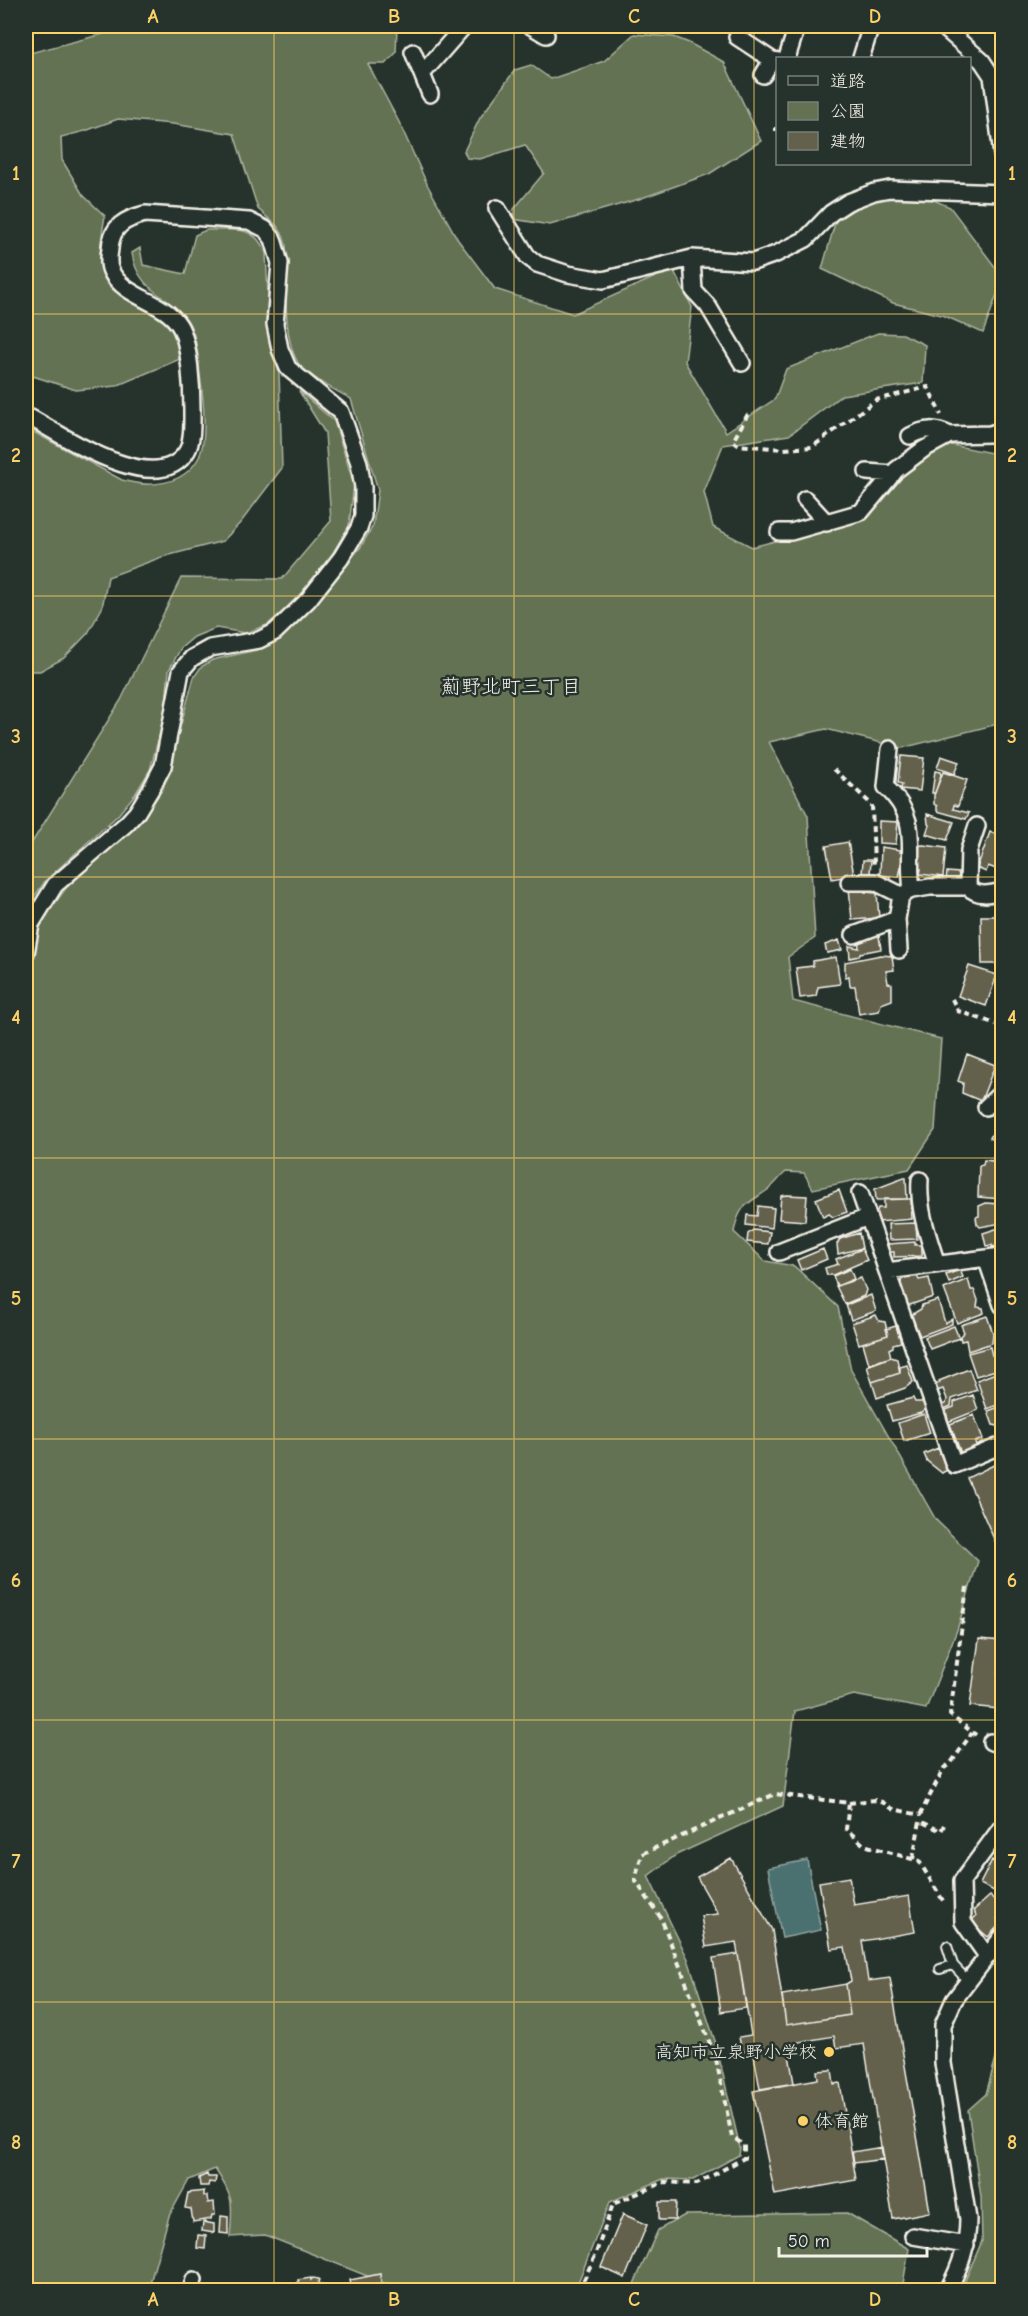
<svg xmlns="http://www.w3.org/2000/svg" width="1028" height="2316" viewBox="0 0 1028 2316" font-family="'Comic Neue','Klee One',sans-serif">
	<style>
		.green { fill: #647253; stroke: #acb29e; stroke-width: 1.5 }
		.water { fill: #4b6f70; stroke: #8fa3a0; stroke-width: 1.5 }
		.building { fill: #63604c; stroke: #f4f1e8; stroke-width: 1.5 }
		.lines { fill: none; stroke-linecap: round; stroke-linejoin: round }
		.lane-casing { stroke: #f4f1e8; stroke-width: 12 }
		.street-casing { stroke: #f4f1e8; stroke-width: 20 }
		.path { stroke: #f4f1e8; stroke-width: 4; stroke-dasharray: 6 4.5; stroke-linecap: butt }
		.lane { stroke: #26332d; stroke-width: 8 }
		.street { stroke: #26332d; stroke-width: 15 }
		.grid { fill: none; stroke: #ffd166; stroke-width: 1.5; stroke-opacity: 0.55 }
		.poi-dot { fill: #ffd166; stroke: #26332d; stroke-width: 2 }
		.labels { text-anchor: middle; stroke-width: 5; stroke-linejoin: round; paint-order: stroke }
		.poi-label { font-size: 18px; fill: #f4f1e8; stroke: #26332d; text-anchor: end }
		.neighbourhood-label { font-size: 20px; fill: #f4f1e8; stroke: #26332d }
		.neatline { fill: none; stroke: #ffd166; stroke-width: 2 }
		.grid-label { font-size: 20px; text-anchor: middle; font-weight: bold; fill: #ffd166 }
	</style>
	<rect width="100%" height="100%" fill="#26332d"/>
	<filter id="ink" filterUnits="userSpaceOnUse"><feTurbulence type="fractalNoise" baseFrequency=".0167" numOctaves="2"/><feDisplacementMap in="SourceGraphic" scale="12" xChannelSelector="R" yChannelSelector="G"/><feConvolveMatrix kernelMatrix="1 2 1 2 8 2 1 2 1" color-interpolation-filters="sRGB"/></filter>
	<g filter="url(#ink)">
		<path class="green" d="M134,26h263l-1,27 -11,11h-17l31,58 29,64 30,54 37,49 78,25 100,-45 19,38 -7,55 41,70 49,-33 11,-30 92,-36 25,1 22,11 -2,38 -81,12 -53,40 -66,10 -19,47 9,35 39,20 76,-20 70,-50 26,-23 23,-10 55,11v268l-100,25 -76,-19 -57,13 39,74 7,122 -27,19 5,44 148,38 -6,91 -26,39 -96,20 -9,-16 -18,-1c-6,5 -11,12 -17,17 -21,15 -30,15 -35,43l31,29 29,5 44,41 13,63 85,150 42,41 -21,69 -31,79 -72,-14 -59,16 -12,95 -107,49 -28,21 40,83 28,85 24,104 -1,7 -46,25 -30,-1 -53,23 -35,88h-173l-137,-55 -35,2c3,-34 4,-40 -15,-68l-26,11 -20,36 -21,74h-122v-1294l10,-59 7,-17 23,-32 74,-67 23,-32 31,-112 7,-10 11,-7 49,-11 26,-16 73,-85 13,-22 5,-36 -27,-91c-16,-9 -35,-18 -48,-30 -23,-22 -16,-93 -17,-124l-3,-10 -6,-9 -19,-17 -24,-75 -61,-10 -55,-5 -33,12 -24,6 1,23 21,35 22,21c-3,17 -9,47 0,64 15,26 55,24 69,51 4,9 5,19 6,28l-64,27 -40,4 -46,-15 -4,-5v-316z
			M634,34l40,3 15,6 35,19 37,79 -52,33 -70,25 -89,26 -37,-6 1,-10 30,-36 -19,-28 -45,14 -13,-1 -3,-7 16,-33 35,-48 16,-5 20,14 53,-18z
			M887,180l63,27 52,69v5l-19,52 -38,-17 -52,-13 -71,-34 17,-60z
			M206,230c27,1 48,-7 60,23l4,84 9,35 3,96 -41,54 -18,19 -61,16 -54,20 -6,31 -14,25 -24,25 -24,13h-14v-243l96,52c27,8 62,6 77,-23 9,-19 4,-61 1,-82 -2,-14 -2,-32 -8,-45 -13,-34 -54,-33 -60,-77l8,-5 3,17 42,9 10,-39z
			M299,391l35,30 20,63 -5,42 -19,32 -38,46 -25,21 -22,8 -29,-5 -22,9 -13,11 -12,22 -4,44 -15,56 -14,23 -18,22 -72,65 -17,24 -3,9v-61l95,-152 60,-122 101,1 49,-58 -6,-88z
			M1002,2036v254h-41l21,-49 -1,-44 -13,-87 18,-16z
			M847,2213l62,36 -7,41h-265l-3,-6 24,-54 27,-15z"/>
		<path class="water" d="M807,1860l14,70 -39,8 -14,-70z"/>
		<path class="building" d="M901,756l23,2 -4,33 -19,-2 1,-5 -4,-1z
			M941,756l18,6 -5,12 -17,-6z
			M935,771l5,1 1,3 -6,18h-3z
			M943,772l24,8 -9,26 -4,-1 -1,4 16,4 -3,6 -29,-8v-5l-3,-2v-9z
			M927,814l27,8 -7,18 -21,-6 3,-9 -1,-1z
			M879,821l19,1 -2,22 -17,-1z
			M990,832l12,5v23l-3,10 -11,-4 -2,6 -9,-4z
			M848,842l6,33 -22,4 -6,-33z
			M923,845l23,3 -3,29 -23,-3 1,-5h-3v-6h-2l1,-17z
			M881,847l20,3 -1,2h4l-5,25 -19,-2z
			M863,860h8l-1,14h-8z
			M947,872l12,1 -1,8 -12,-1z
			M865,886v6l12,1 2,25 -27,2 -3,-32z
			M981,916h21v48h-20z
			M865,935l14,1 2,13 -21,4 -1,3 -9,2 -1,-12 10,2 -1,-10z
			M839,940l3,10 -15,3 -2,-8z
			M881,955l11,1 2,14 -8,1 2,12 4,1v16l-11,4 -2,7 -20,3 -4,-28h-5l-1,-10 -4,1v-15z
			M836,957l4,27 -22,3 -2,9 -16,2 -4,-30 17,-2v-5z
			M969,966l28,9 -11,31 -28,-10z
			M967,1054l28,11 -14,36 -19,-8 1,-10 -5,-2z
			M999,1120l3,2v22l-12,-6z
			M995,1145l7,2v13l-9,-1z
			M984,1160l18,2v37l-24,-2 1,-31 4,-1z
			M904,1178h2l1,21 -31,1 -1,-11z
			M839,1190l8,22 -14,5 -4,-3 -6,3 -7,-18z
			M787,1195l20,1 -2,25 -26,-2 2,-23z
			M884,1199h27l1,20 -34,3 -2,-8 2,-6h6z
			M986,1203l13,1 3,19 -22,4 -3,-3 -1,-7 3,-1v-10z
			M758,1206l16,2 -2,20 -26,-3 1,-10 10,1z
			M916,1223l1,16 -28,1 -1,-16z
			M1002,1227v18l-10,2v-2l-6,1 -3,-13z
			M753,1230l17,2 -2,12 -21,-2 1,-8z
			M859,1233l3,15 -24,6 -1,-10 3,-5z
			M915,1242v3h7v11l-28,1v-5h-6v-8z
			M823,1249l4,10 -26,11 -4,-10z
			M862,1249l5,11 -34,15h-6l-2,-7 13,-4 -2,-5z
			M850,1269l4,10 -17,7 -4,-10z
			M960,1270l3,7 -14,6 -3,-8z
			M903,1276h14l2,4 10,-2 4,19 -26,9 -7,-21z
			M861,1278l5,12 -2,6 -19,8 -9,-18z
			M968,1279l3,11h3l4,10 -1,7 6,1 1,5 -27,10 -13,-34z
			M871,1295l5,16 -25,9 -5,-15z
			M938,1300l7,23 7,-4v5l-32,12 -9,-21 10,-6 1,-4z
			M876,1315l3,6 6,1 3,13 -29,9 -7,-21z
			M987,1316l6,17 -1,10 -24,8 -2,-11 -5,1 -1,-5 4,-4 -3,-7z
			M896,1326l5,16 -8,2v3l-4,2 2,8 -22,7 -6,-21 25,-8 -2,-6z
			M954,1326l5,12 -29,11 -5,-12z
			M990,1347l2,8 5,-1 5,14 -26,8 -8,-23z
			M891,1357l6,2 3,14 -28,9 -5,-16z
			M907,1365l6,17 -8,6 -28,10 -5,-16 28,-9v-6z
			M969,1369l8,21 -25,9 -1,7 -7,3 -1,-4 3,-1 1,-5 -4,-10 -6,2 -3,-6 6,-2 -1,-2z
			M1001,1371l1,32 -15,6 -10,-29z
			M973,1395l5,15 -30,12 -2,-12 8,-3v-5z
			M913,1398l2,4h8l3,7 -5,4 -29,8 -5,-16z
			M1002,1406v24l-2,1 -2,-5 -5,-1 -5,-14z
			M924,1414l6,19 -26,8 -6,-18z
			M974,1415l9,24 -8,3 1,3 6,-3v2l-21,9 -11,-29z
			M938,1448l9,22 -5,3 -15,-12 -3,-7z
			M1002,1461v96l-35,-79z
			M979,1639l23,2 -4,36h4v21h-3v11l-29,-3z
			M731,1858l41,72 14,95 64,-10 -4,-31 5,-3 -6,-34 -14,2 -12,-67 30,-5 5,28 55,-9 6,36 -53,9 6,40 22,-3 40,234 -37,7 -29,-175 -28,4 -2,-12 -47,8 7,39 -34,6 -7,-39 -11,2 -3,-15 12,-2 -15,-93 -30,5 -5,-31 17,-2 -21,-37z
			M992,1860l10,5v13l-6,14 -16,-8z
			M990,1896l12,10v6l-5,7 4,4 -13,14 -14,-12 -2,-5 4,-4 -2,-6z
			M738,1954l8,54 -25,4 -8,-54z
			M846,1984l4,31 -64,10 -4,-30z
			M832,2070l2,14 6,-1 16,97 -81,15 -22,-104 65,-12 -1,-8z
			M882,2147l2,12 -30,4 -2,-11z
			M207,2174l1,3h8l-1,6 -6,-1 -1,4h-8l-1,-8z
			M204,2191v5h3l1,7 6,-1 1,13h-3l-1,4 -18,3 -2,-13 -6,-1 3,-15z
			M659,2202h17l-1,18h-16z
			M623,2214l24,11 -22,53 -24,-11z
			M221,2216l7,1v17l-8,-1z
			M203,2222l11,2v9l-12,-2z
			M198,2235l8,1 -1,13 -8,-1z
			M380,2274l2,16h-30l-2,-10z
			M311,2278v2l2,-2 6,1 -2,8 4,-2 -1,5h-21l-1,-10z"/>
		<g class="lines">
			<g class="lane-casing">
				<path id="lane" d="M947,1946l6,19 15,16
					M940,1969l13,-4"/>
			</g>
			<g class="street-casing">
				<path id="street" d="M531,26l15,9
					M942,26l40,35 10,15 10,79
					M737,37l35,23 6,1
					M413,52l17,42
					M787,58l10,-32
					M861,58l10,-32
					M422,74l42,-48
					M763,75l9,-15
					M497,208l31,49 9,7 31,10 35,6 89,-22 61,4 23,-8 30,-15 25,-26 17,-11 26,-10 16,-3 112,4
					M692,258l2,33 14,15 34,57
					M26,417l5,1c34,19 127,82 156,33 6,-10 5,-30 5,-41 0,-20 -2,-68 -13,-85 -16,-25 -55,-27 -68,-54 -3,-6 -2,-16 -1,-22 1,-23 15,-30 35,-35l104,7 16,8 8,10 7,24 -5,61 5,25 8,19 53,44 18,51 4,24v29l-4,12 -18,30 -33,42 -33,32 -16,8 -49,8 -18,10 -11,13 -18,95 -12,23 -14,23 -11,12 -71,61 -24,39 -5,29
					M910,436c15,-8 25,-8 40,-1
					M867,472l26,2
					M805,499l22,24
					M779,532h12l70,-20 35,-42 28,-21 26,-14 40,-1 12,-4
					M890,749l-4,38c36,34 20,60 26,103
					M849,882h26l26,13
					M968,887l1,-37 8,-24
					M897,919l2,31
					M854,935l43,-16 4,-24 11,-5 18,-3h38c10,10 22,7 34,4
					M986,1107l16,-15
					M920,1180c-2,30 8,56 17,84
					M860,1193l94,272 48,-20
					M779,1252l89,-35
					M986,1258l16,47
					M887,1271l115,-15
					M991,1742l11,2
					M987,1956l-24,-34 -1,-41 39,-53
					M913,2236l53,9
					M191,2290l3,-10
					M948,2290c12,-23 20,-44 20,-71l-25,-156v-38l11,-25 48,-63"/>
			</g>
			<path class="path" d="M774,129h4
				M748,414l-15,27 5,4 46,4 28,-2 64,-47 52,-13 13,28
				M834,769l38,36 2,61
				M952,999l6,12 44,15
				M967,1587l-17,128 26,20
				M849,1803l25,-3 8,2 11,7 27,6 24,-47 7,-5 21,-30
				M913,1859l7,-38 21,10 3,-6
				M579,2290l16,-34 18,-52 51,-22 33,2 47,-26v-13l-12,-8 -16,-78 -55,-141 -26,-38 7,-26 133,-60 74,9 -3,26 18,16 55,16 26,43"/>
			<use href="#lane" class="lane"/>
			<use href="#street" class="street"/>
		</g>
	</g>
	<path class="grid" d="M274,26v2264M514,26v2264M754,26v2264M26,314h976M26,596h976M26,877h976M26,1158h976M26,1439h976M26,1720h976M26,2002h976"/>
	<g class="poi-dot">
		<circle cx="829" cy="2052" r="6"/>
		<circle cx="803" cy="2121" r="6"/>
	</g>
	<g class="labels">
		<g class="poi-label">
			<text x="817" y="2058">高知市立泉野小学校</text>
			<text x="815" y="2127" text-anchor="start">体育館</text>
		</g>
		<g class="neighbourhood-label">
			<text x="511" y="693">薊野北町三丁目</text>
		</g>
	</g>
	<rect width="1028" height="2316" fill="none" stroke="#26332d" stroke-width="66"/>
	<rect x="776" y="57" width="195" height="108" fill="#26332d" stroke="#787f78" stroke-width="1.5"/>
	<rect x="788" y="76" width="30" height="9" fill="#26332d" stroke="#787f78" stroke-width="1.5"/>
	<text x="830" y="87" font-size="18" fill="#f4f1e8">道路</text>
	<rect x="788" y="102" width="30" height="18" fill="#647253" stroke="#787f78" stroke-width="1.5"/>
	<text x="830" y="117" font-size="18" fill="#f4f1e8">公園</text>
	<rect x="788" y="132" width="30" height="18" fill="#63604c" stroke="#787f78" stroke-width="1.5"/>
	<text x="830" y="147" font-size="18" fill="#f4f1e8">建物</text>
	<path d="M779 2247v9h148v-9" fill="none" stroke="#f4f1e8" stroke-width="3"/>
	<text x="788" y="2247" font-size="18" fill="#f4f1e8" stroke="#26332d" stroke-width="4.5" paint-order="stroke">50 m</text>
	<rect x="33" y="33" width="962" height="2250" class="neatline"/>
	<g class="grid-label">
		<text x="153" y="23">A</text>
		<text x="394" y="23">B</text>
		<text x="634" y="23">C</text>
		<text x="875" y="23">D</text>
		<text x="16" y="180">1</text>
		<text x="1012" y="180">1</text>
		<text x="16" y="462">2</text>
		<text x="1012" y="462">2</text>
		<text x="16" y="743">3</text>
		<text x="1012" y="743">3</text>
		<text x="16" y="1024">4</text>
		<text x="1012" y="1024">4</text>
		<text x="16" y="1305">5</text>
		<text x="1012" y="1305">5</text>
		<text x="16" y="1587">6</text>
		<text x="1012" y="1587">6</text>
		<text x="16" y="1868">7</text>
		<text x="1012" y="1868">7</text>
		<text x="16" y="2149">8</text>
		<text x="1012" y="2149">8</text>
		<text x="153" y="2306">A</text>
		<text x="394" y="2306">B</text>
		<text x="634" y="2306">C</text>
		<text x="875" y="2306">D</text>
	</g>
</svg>
